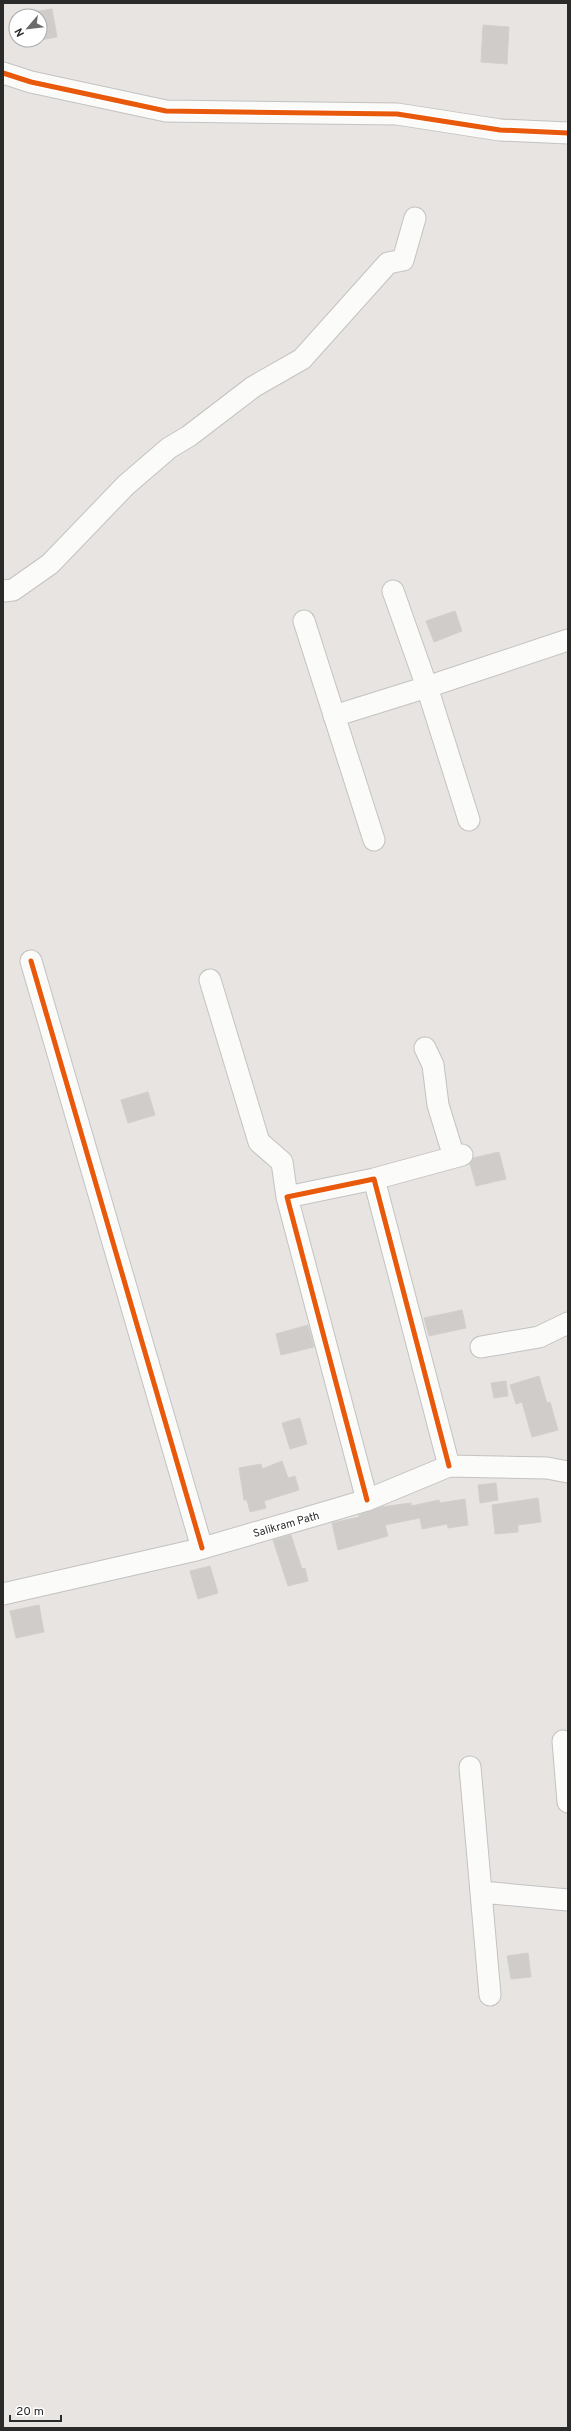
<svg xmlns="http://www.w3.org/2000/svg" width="571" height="2431" viewBox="0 0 571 2431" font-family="Overpass,sans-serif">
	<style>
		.building { fill: #cfccca; stroke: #d2d0cd }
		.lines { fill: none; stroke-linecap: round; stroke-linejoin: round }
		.minor-casing { stroke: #c4c2c3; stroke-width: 23 }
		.minor { stroke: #fbfbfa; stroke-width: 21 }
		.cycleway-casing { stroke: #fff; stroke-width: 8 }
		.cycleway { stroke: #e8590c; stroke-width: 5 }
		.labels { text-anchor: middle; stroke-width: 3; stroke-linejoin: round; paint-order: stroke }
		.street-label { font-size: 11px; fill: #2a2a2a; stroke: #fff }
	</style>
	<rect width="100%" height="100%" fill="#e7e4e1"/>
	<path class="building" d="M52,9l5,28 -17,3v-24h-15v-3z
		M483,25l26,2 -2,37 -26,-2z
		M455,611l7,20 -28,11 -8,-21z
		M148,1092l7,23 -27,8 -7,-23z
		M499,1152l7,27 -30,7 -6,-22 3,-6z
		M462,1310l4,18 -37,8 -5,-18z
		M308,1325l6,22 -33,8 -5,-21z
		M539,1376l8,27 3,-1 8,28 -26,7 -10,-35 -6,2 -6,-19z
		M506,1381l2,15 -14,2 -3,-15z
		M300,1418l7,26 -17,5 -8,-26z
		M282,1461l6,17 7,-2 4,14 -35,11 2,7 -16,4 -3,-12h-3l-5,-32 22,-4 1,5z
		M496,1483l2,17 -18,3 -2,-18z
		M538,1498l3,24 -23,3v7l-23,2 -3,-29z
		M465,1499l3,26 -20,3 -1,-4 -25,5 -2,-11 -35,7 3,11 -50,14 -6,-27 27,-6v-2l22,-8 30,-4v3l28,-6 1,3z
		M291,1535l11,34 3,-1 3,13 -20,5 -15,-46z
		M210,1566l8,27 -20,6 -8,-28z
		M39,1605l5,27 -28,6 -6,-27z
		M528,1953l3,24 -20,2 -4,-23z"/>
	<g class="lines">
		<g class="minor-casing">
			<path id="minor" d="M3,73l28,9 135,29 231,3 103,16 68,3
				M3,591l10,-1 37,-26 76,-79 43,-37 20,-12 64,-49 49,-28 86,-96 15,-3 12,-42
				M393,591l34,96 42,133
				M304,621l70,219
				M334,716l93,-29 141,-47
				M31,961l171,587
				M210,980l49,162 23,20 5,35
				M425,1048l8,17 5,40 16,52
				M374,1179l88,-24
				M481,1347l58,-10 29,-14
				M367,1500l-80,-303 87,-18 75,287
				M3,1594l193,-44 110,-32 61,-18 82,-34 98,2 21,4
				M563,1741l5,61
				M470,1767l20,228
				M481,1892l87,8"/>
		</g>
		<use href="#minor" class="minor"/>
		<g class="cycleway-casing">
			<path id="cycleway" d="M3,73l28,9 135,29 231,3 103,16 68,3
				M31,961l171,587
				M367,1500l-80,-303 87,-18 75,287"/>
		</g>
		<use href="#cycleway" class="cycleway"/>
	</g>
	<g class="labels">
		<g class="street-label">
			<text transform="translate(286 1524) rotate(-16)" y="4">Salikram Path</text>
		</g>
	</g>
	<rect width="571" height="2431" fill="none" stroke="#2a2a2a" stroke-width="8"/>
	<g transform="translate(28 28) rotate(242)"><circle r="19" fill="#ffffff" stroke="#aaaaaa"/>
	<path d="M0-3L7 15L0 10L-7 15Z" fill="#6c6b6a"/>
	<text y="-6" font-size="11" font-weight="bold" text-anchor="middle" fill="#2a2a2a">N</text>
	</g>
	<path d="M10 2415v6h51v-6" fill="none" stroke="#2a2a2a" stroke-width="2"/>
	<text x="16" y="2415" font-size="12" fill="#2a2a2a" stroke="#ffffff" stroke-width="3" paint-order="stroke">20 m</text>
</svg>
